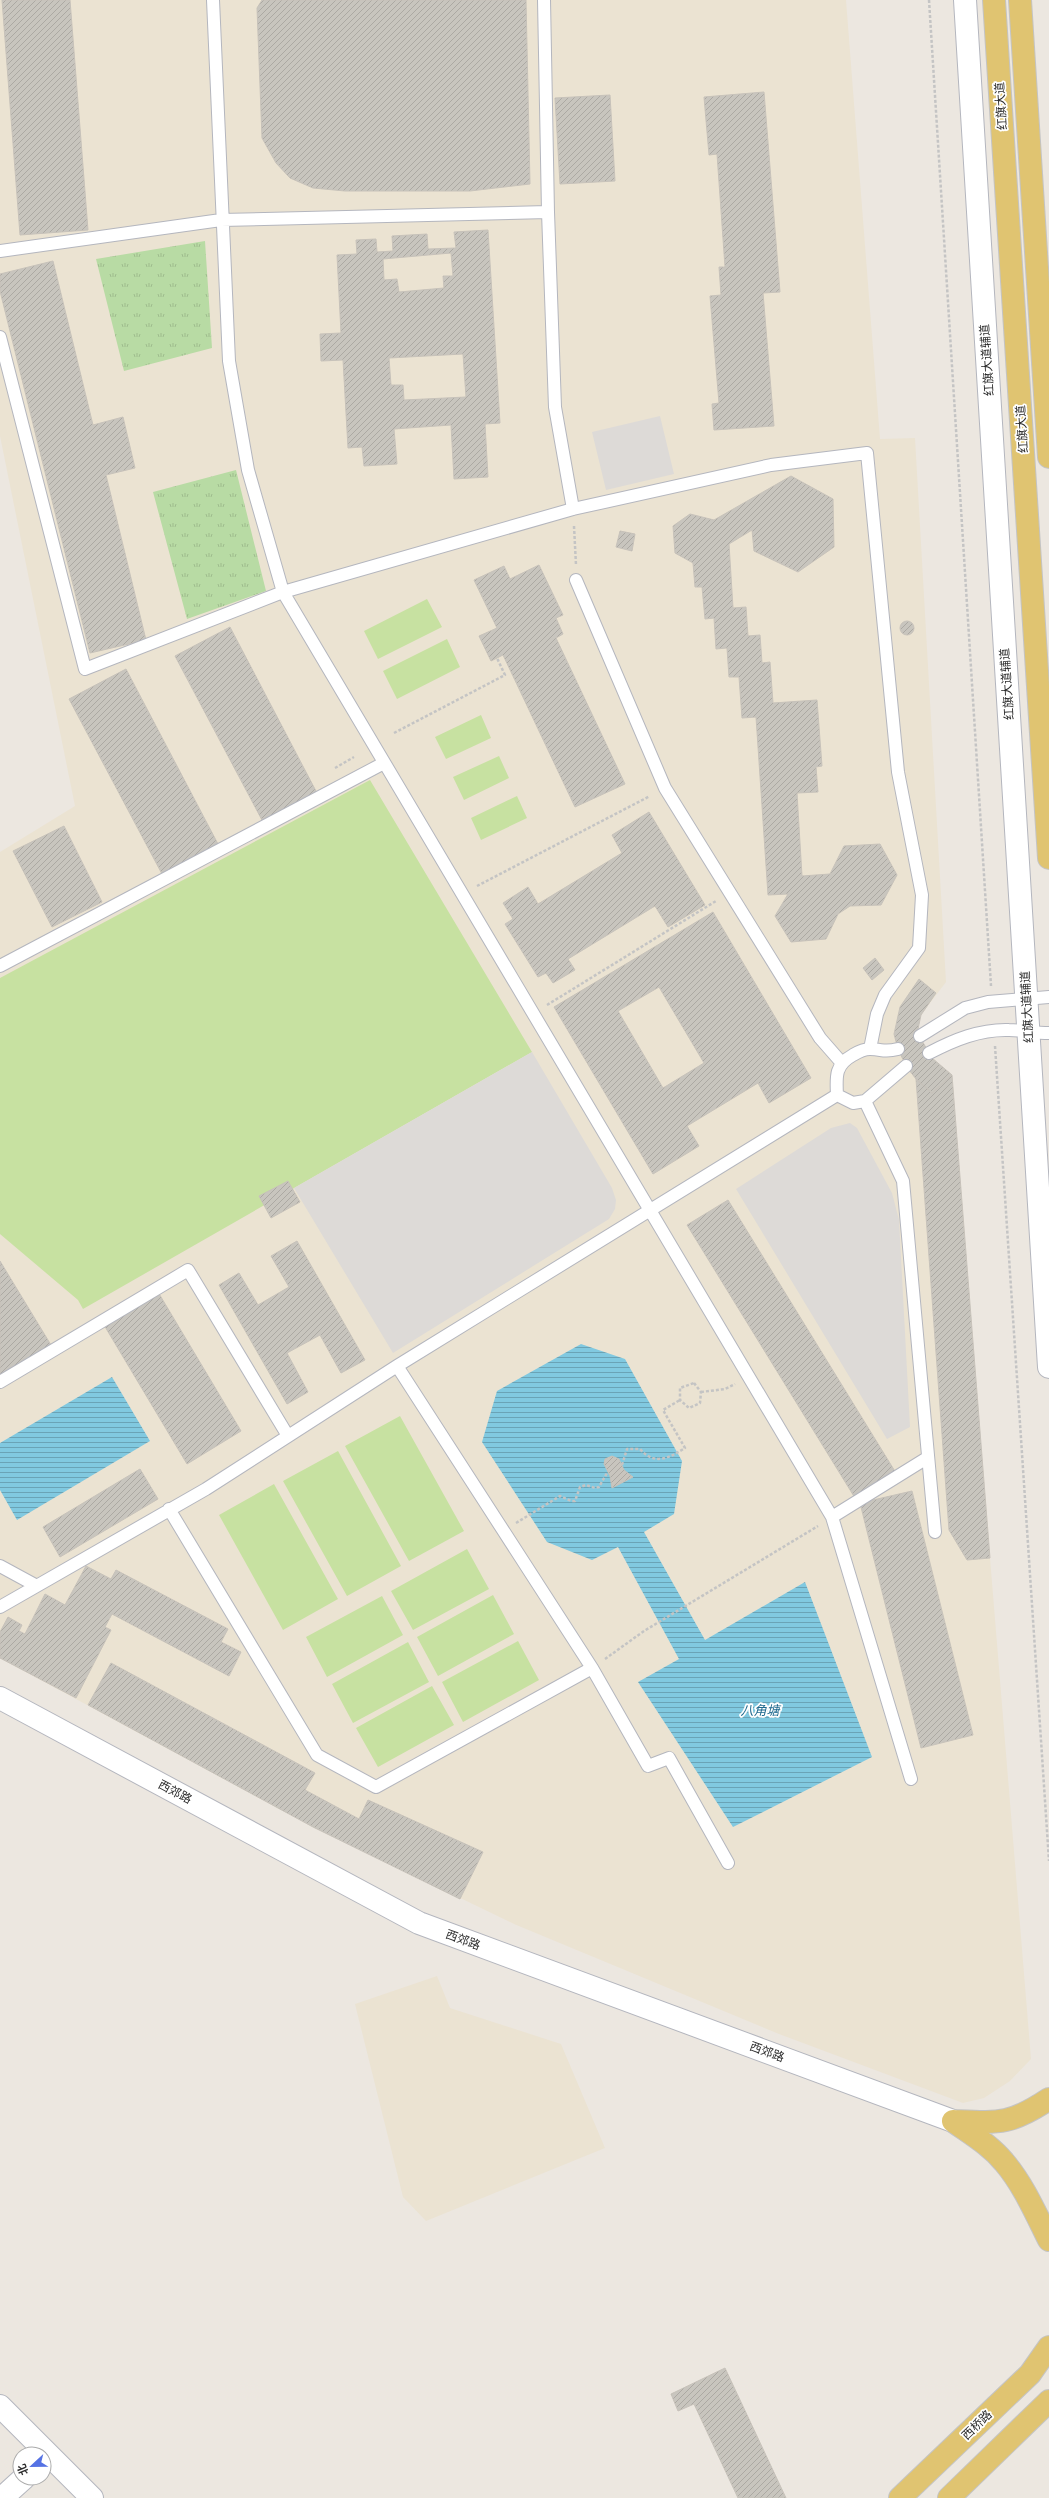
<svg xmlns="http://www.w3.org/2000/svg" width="1049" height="2498" viewBox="0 0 1049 2498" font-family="'Source Sans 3','Noto Sans SC',sans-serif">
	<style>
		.education { fill: #ebe3d2 }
		.grass { fill: url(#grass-tufts) }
		.pitch { fill: #c7e1a1 }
		.plaza { fill: #dddad7 }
		.water { fill: url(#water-rules) }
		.building { fill: url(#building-hatch); stroke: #c7c2ba; fill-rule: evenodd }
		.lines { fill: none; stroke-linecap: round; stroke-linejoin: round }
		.lane-casing { stroke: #b4b6be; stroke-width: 14 }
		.street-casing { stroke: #b4b6be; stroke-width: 24 }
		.secondary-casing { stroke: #b4b6be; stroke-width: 24 }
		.primary-casing { stroke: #c4c4c4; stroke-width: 24 }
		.path { stroke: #c4c4c4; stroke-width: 2.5; stroke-dasharray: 3 2; stroke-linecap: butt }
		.lane { stroke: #fff; stroke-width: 12 }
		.street { stroke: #fff; stroke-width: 22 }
		.secondary { stroke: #fff; stroke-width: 22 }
		.primary { stroke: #e0c471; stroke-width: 22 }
		.labels { text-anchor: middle; stroke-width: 3.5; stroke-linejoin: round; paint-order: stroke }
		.street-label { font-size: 12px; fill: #2c2c2c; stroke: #fff }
		.water-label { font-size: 13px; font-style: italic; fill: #1f698e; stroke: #fff }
	</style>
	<defs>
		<pattern id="grass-tufts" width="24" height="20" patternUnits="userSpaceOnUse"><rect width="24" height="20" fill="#b8dba4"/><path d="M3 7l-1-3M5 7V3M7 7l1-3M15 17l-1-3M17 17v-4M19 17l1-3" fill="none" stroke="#9ebc8d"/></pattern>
		<pattern id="water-rules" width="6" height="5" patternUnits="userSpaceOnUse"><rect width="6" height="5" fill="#81c9e0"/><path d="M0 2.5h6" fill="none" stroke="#6aa3b6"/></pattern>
		<pattern id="building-hatch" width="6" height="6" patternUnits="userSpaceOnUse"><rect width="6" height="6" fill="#c8c5be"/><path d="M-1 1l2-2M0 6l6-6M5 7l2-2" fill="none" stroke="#aca9a3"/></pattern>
	</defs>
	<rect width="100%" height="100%" fill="#ece7e0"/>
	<path class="education" d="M0,0h846l34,439 35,-1 31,544 -25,33 -3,14 7,19 7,10 20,17 -20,18 -16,-14 33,451 18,29 23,-1 41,501 -21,22 -26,17 -21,5 -184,-69 -265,-110 -201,-97 -313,-169v-806l75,-46 -75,-370z
		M437,1976l13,32 111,36 44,104 -179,73 -23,-24 -48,-193z"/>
	<path class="grass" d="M205,241l7,107 -88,23 -28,-112z
		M236,470l30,121 -79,28 -34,-127z"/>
	<path class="pitch" d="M427,599l15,28 -64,32 -14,-28z
		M447,639l13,28 -63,32 -14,-28z
		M481,715l10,23 -45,21 -11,-22z
		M499,756l10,22 -45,22 -11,-23z
		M370,780l162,272 -449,257 -5,-9 -78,-66v-256z
		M517,796l10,22 -46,22 -10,-22z
		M400,1416l64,115 -55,30 -64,-115z
		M338,1451l63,115 -54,30 -64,-115z
		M274,1484l64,115 -55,31 -64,-115z
		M467,1549l22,40 -76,41 -22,-39z
		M493,1595l21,39 -76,42 -21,-39z
		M382,1596l21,39 -76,42 -21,-40z
		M518,1641l21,39 -76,42 -21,-40z
		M408,1642l21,40 -76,41 -21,-39z
		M432,1686l22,39 -76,42 -22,-39z"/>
	<path class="plaza" d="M660,416l14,58 -68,16 -14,-58z
		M532,1052l80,136 4,12 -1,9 -6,10 -216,134 -99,-165z
		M850,1123l7,5 35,65 7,27 11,207 -23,12 -151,-250 95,-61z"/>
	<path class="water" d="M581,1344l44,15 57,102 -8,53 -30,18 61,108 100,-58 67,175 -139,70 -95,-145 41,-23 -61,-112 -26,13 -45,-18 -65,-100 15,-51z
		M112,1377l38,64 -133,79 -17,-30v-47z"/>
	<path class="building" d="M2,0h68l18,230 -68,5z
		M262,0h264l4,184 -60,7h-125l-32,-3 -23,-10 -14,-15 -14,-25 -5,-130z
		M764,92l16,200 -17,1 11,133 -60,4 -2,-26 7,-1 -9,-107 11,-1 -2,-28h6l-8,-113 -8,1 -5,-58z
		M610,95l5,86 -55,3 -5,-86z
		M488,230l12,193 -15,1 3,53 -34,2 -3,-54 -57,4 3,35 -33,2 -2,-19 -14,1 -5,-88 -22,1 -1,-27 21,-1 -4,-78 20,-1 -1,-14 20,-1 1,13 16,-1 -1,-15 35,-2 1,15 28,-1 -2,-16zM451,253l2,23h-10l1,12 -45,4 -2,-13 -13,1 -1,-21zM463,354l3,43 -62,3 -1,-15h-12l-2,-27z
		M53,261l40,164 30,-8 12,51 -29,7 40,165 -56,13 -90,-362v-17z
		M791,476l42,23 1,48 -36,25 -44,-21 -2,-21 -23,14 4,64 13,-1 2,29 12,-1 2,28 8,-1 3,41 44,-3 5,66 -6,1 2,25 -21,1 5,83 28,-2 14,-28 36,-2 17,31 -16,30 -31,1 -12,8 -12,25 -35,3 -16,-26 13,-22 -20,1 -12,-178 -14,1 -3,-41h-10l-2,-29 -11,1 -2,-31 -9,1 -3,-32h-7l-2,-24 -18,-10 -2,-27 17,-12 24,6z
		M620,531l15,3 -3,17 -16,-4z
		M539,565l24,50 -7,3 7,16 -7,4 69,146 -50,23 -72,-152 -12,6 -12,-25 18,-8 -23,-48 30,-14 6,13z
		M900 628a7 7 0 1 1 14 0a7 7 0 1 1-14 0Z
		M230,627l87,166 -54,29 -88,-166z
		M126,669l92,175 -56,30 -93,-175z
		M649,812l56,93 -37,22 -13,-21 -87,53 7,11 -22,13 -7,-10 -8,4 -33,-53 8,-5 -10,-16 25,-16 10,17 84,-51 -10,-18z
		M64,826l38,76 -50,25 -39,-76z
		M713,912l98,166 -42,25 -11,-20 -71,43 12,20 -46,28 -99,-167zM659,987l45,76 -41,25 -45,-77z
		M875,958l9,12 -12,10 -9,-12z
		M919,979l17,14 -15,22 -3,14 3,10 11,19 20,17 -20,18 -16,-14 -10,-13 -8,-17 -4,-15 6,-27z
		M952,1075l38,483 -23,2 -18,-30 -33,-451 16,14z
		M288,1181l12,21 -29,16 -12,-22z
		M728,1200l168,273 -41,25 -168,-273z
		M297,1241l68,119 -24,13 -21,-38 -33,18 21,39 -21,12 -68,-119 20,-12 19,32 31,-18 -18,-31z
		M0,1261l51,84 -51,31z
		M158,1292l83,139 -54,33 -83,-139z
		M612,1456l7,3 5,11 9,7 -21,11 -2,-12 -6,-12 1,-5z
		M140,1469l18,30 -98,58 -17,-30z
		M912,1491l61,244 -52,13 -61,-245z
		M86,1566l25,13 5,-9 112,59 -7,13 20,10 -12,24 -117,-62 -7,13 6,3 -35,68 -76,-40v-26l8,-15 14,8 -3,6 6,3 20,-40 20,11z
		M111,1663l204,110 -10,17 54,29 9,-19 115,52 -23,47 -147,-72 -225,-122z
		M725,2368l61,130h-48l-44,-94 -16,7 -7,-17z"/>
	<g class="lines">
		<g class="lane-casing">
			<path id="lane" d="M213,0l16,361 19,109 35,122 549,925 79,262
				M544,0l4,212 7,195 18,102
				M0,251l221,-31 327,-8
				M0,337l85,332 198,-77 290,-83 198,-44 96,-12 31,319 24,123 -3,53 -34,47 -8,19 -7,35
				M576,580l89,208 155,250 21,24
				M0,966l384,-203
				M920,1036l45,-28 23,-6 61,-5
				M929,1053c25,-13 51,-24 80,-23 13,0 26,3 40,3
				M837,1095c-1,-19 -2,-30 16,-40 5,-3 11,-6 17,-6 13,0 13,4 28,0
				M837,1095l16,8 12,-2 41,-35
				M865,1101l38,80 32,351
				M397,1366l195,302 56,98 21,-8 59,105
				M0,1382l188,-112 100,166
				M169,1509l148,246 59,32 216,-119
				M832,1517l95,-59
				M0,1566l35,19
				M0,1607l206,-118 191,-123 440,-271"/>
		</g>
		<g class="street-casing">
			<path id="street" d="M2,2498l22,-20"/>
		</g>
		<g class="secondary-casing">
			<path id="secondary" d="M965,0l84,1367
				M0,1698l419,225 534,198
				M0,2406l92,92"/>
		</g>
		<g class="primary-casing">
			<path id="primary" d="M994,0l55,858
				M1020,0l29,457
				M953,2121c18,13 37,24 51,41 19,22 32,52 45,78
				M953,2121c46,2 57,4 96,-22
				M900,2498l130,-124 19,-27
				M949,2498l100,-97"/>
		</g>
		<path class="path" d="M929,0l62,986
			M574,526l2,39
			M394,733l111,-58 -8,-17
			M335,768l19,-11
			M477,886l173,-90
			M547,1005l169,-104
			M995,1046l54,815
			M694,1383l7,9 -1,11 -11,5 -9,-8v-12z
			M701,1392l24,-3 10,-5
			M622,1465l5,-16h13c15,17 29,9 45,-1l-22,-38 17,-10
			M516,1523l44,-27 11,5h4l5,-14 6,-2 9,3 4,-1 8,-14
			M605,1659l39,-28 174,-105"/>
		<use href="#lane" class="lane"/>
		<use href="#street" class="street"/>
		<use href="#secondary" class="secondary"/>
		<use href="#primary" class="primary"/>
	</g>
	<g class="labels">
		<g class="street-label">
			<text transform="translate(1001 106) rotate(-94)" y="4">红旗大道</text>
			<text transform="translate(987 360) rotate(-94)" y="4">红旗大道辅道</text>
			<text transform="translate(1022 429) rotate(-94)" y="4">红旗大道</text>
			<text transform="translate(1007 684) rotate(-94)" y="4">红旗大道辅道</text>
			<text transform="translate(1027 1007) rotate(-93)" y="4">红旗大道辅道</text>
			<text transform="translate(175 1792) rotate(28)" y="4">西郊路</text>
			<text transform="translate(463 1940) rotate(20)" y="4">西郊路</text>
			<text transform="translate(767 2052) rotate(20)" y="4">西郊路</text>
			<text transform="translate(977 2425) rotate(-44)" y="4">西桥路</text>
		</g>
		<g class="water-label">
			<text x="760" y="1715">八角塘</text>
		</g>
	</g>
	<g transform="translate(32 2466) rotate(248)"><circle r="19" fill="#ffffff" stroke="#ababab"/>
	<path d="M0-3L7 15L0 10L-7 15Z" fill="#5572e4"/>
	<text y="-6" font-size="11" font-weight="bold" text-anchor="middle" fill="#2c2c2c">北</text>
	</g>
</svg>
